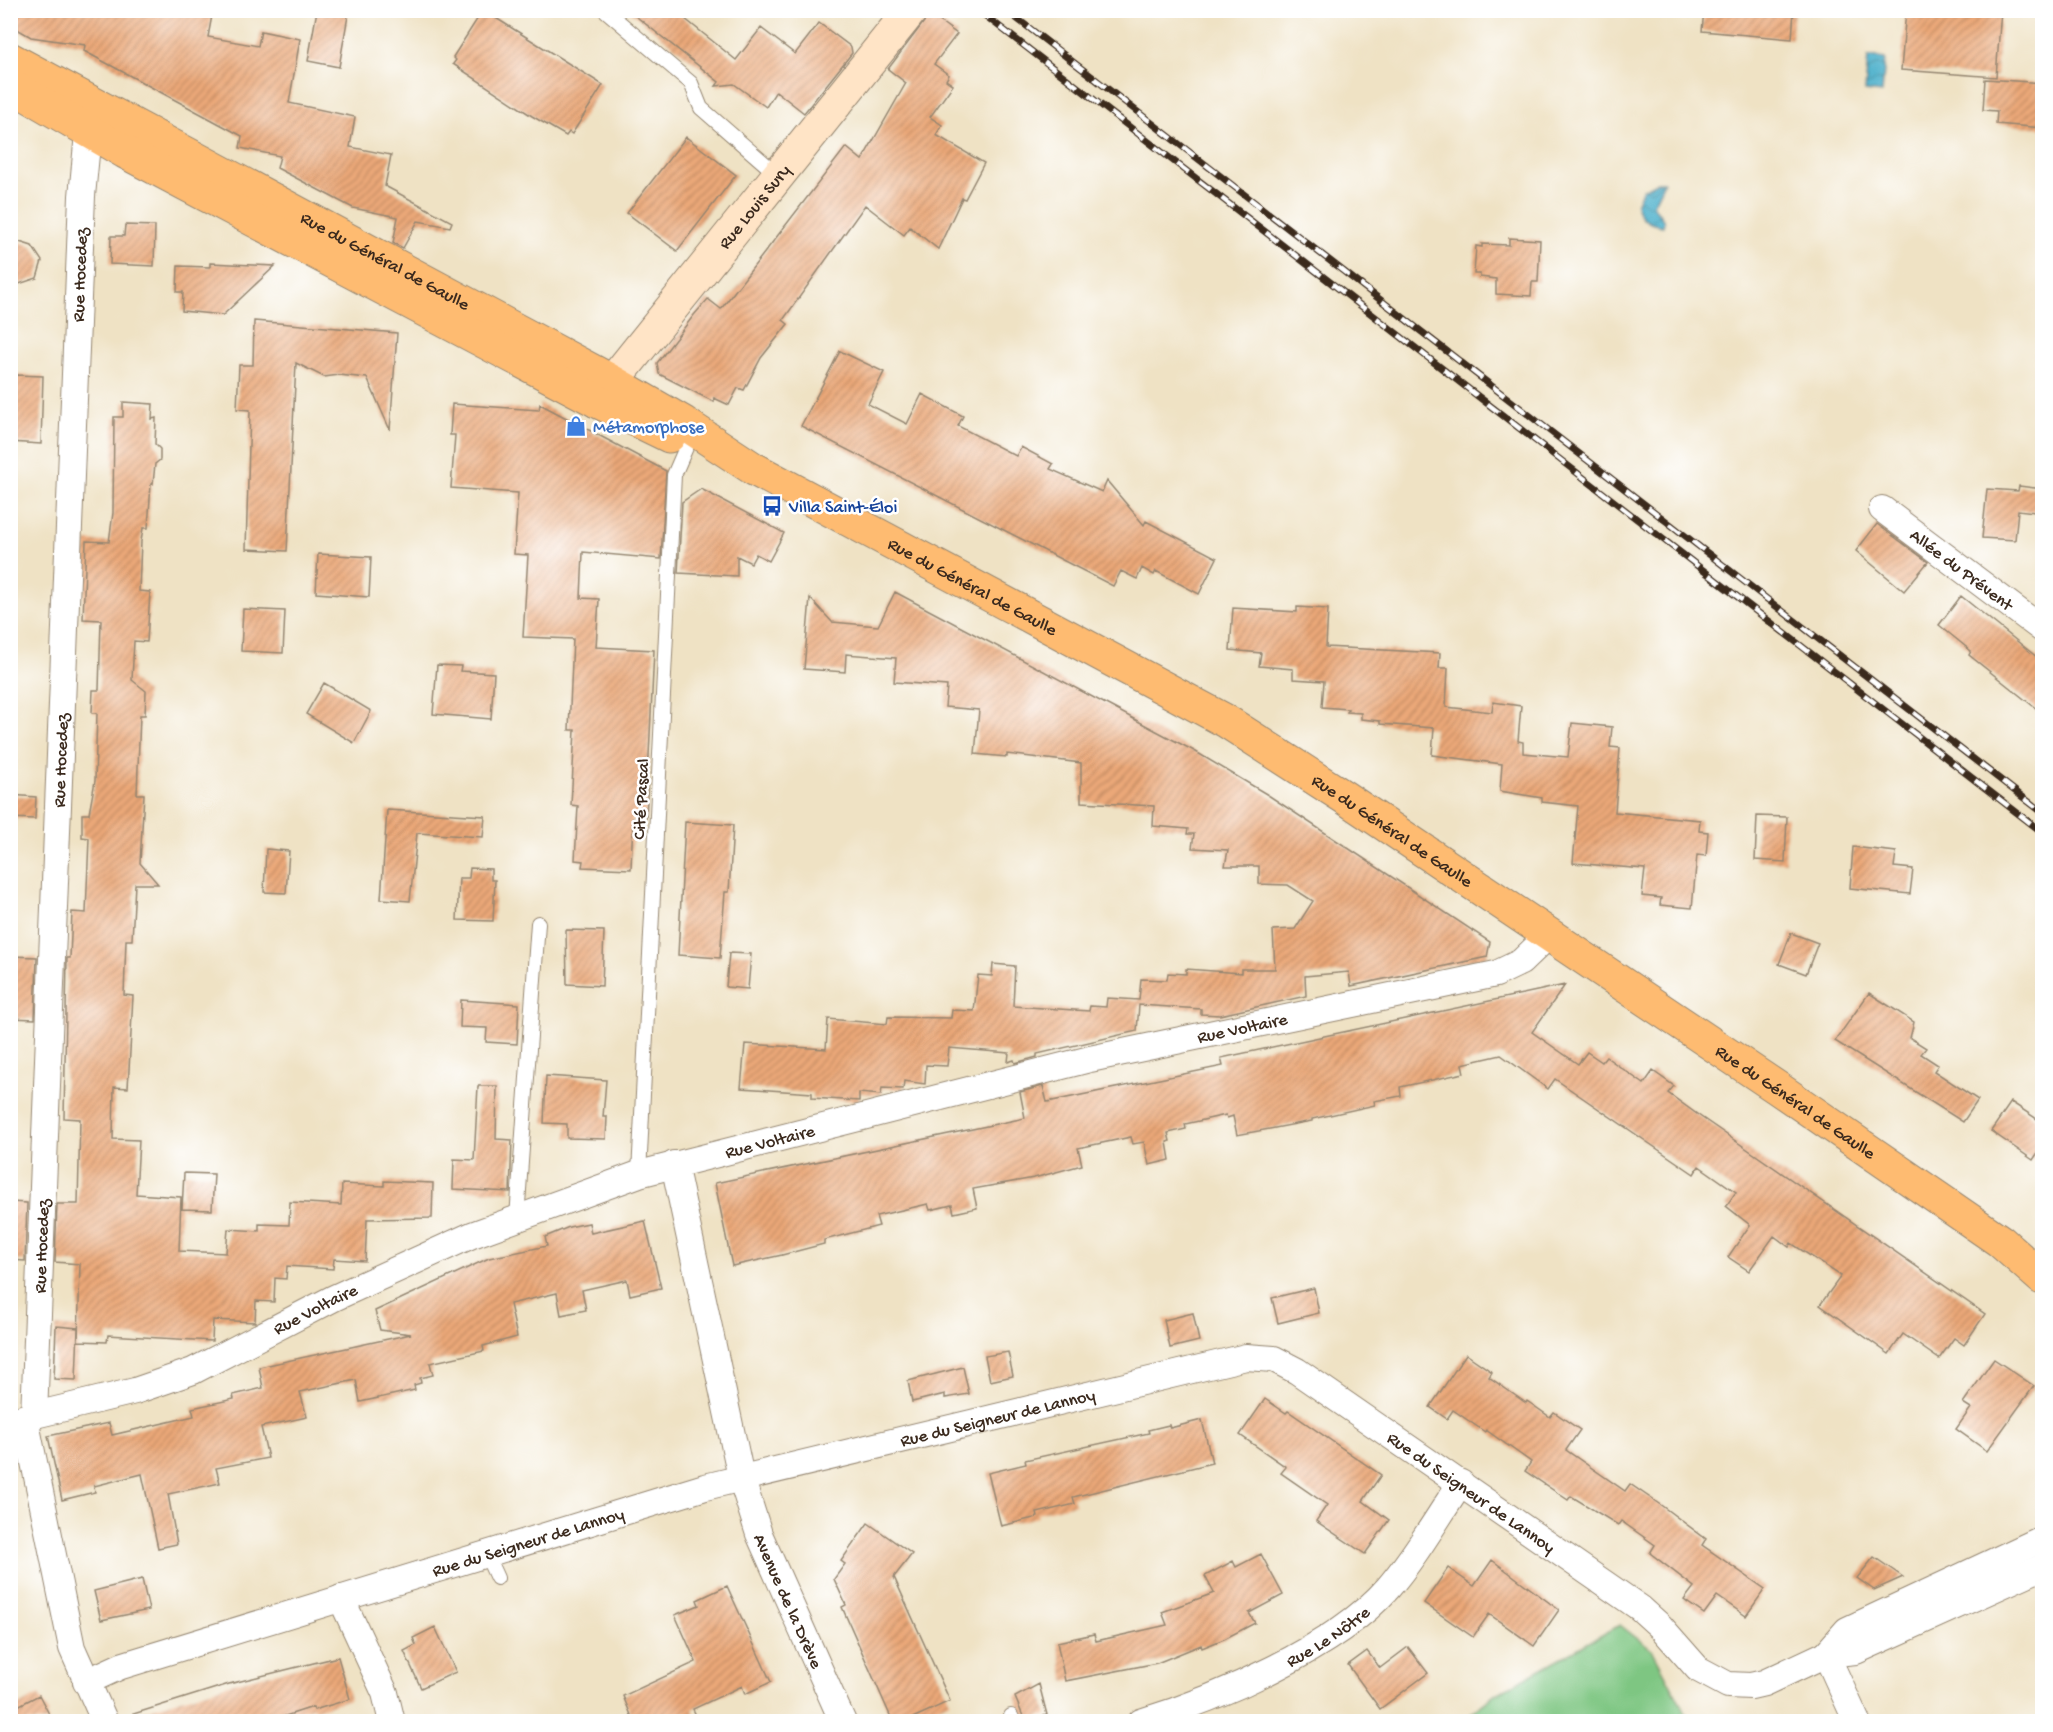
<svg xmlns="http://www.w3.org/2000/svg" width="2053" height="1732" viewBox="0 0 2053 1732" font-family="'Gochi Hand',sans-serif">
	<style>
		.green { fill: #7ec682; stroke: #5c7850; stroke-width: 1.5 }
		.water { fill: url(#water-waves); stroke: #426c74; stroke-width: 1.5 }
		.building { fill: url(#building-hatch) }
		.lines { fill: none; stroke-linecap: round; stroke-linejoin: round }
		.lane-casing { stroke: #958671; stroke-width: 16 }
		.street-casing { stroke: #958671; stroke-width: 28 }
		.secondary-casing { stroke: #958671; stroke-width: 35 }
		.primary-casing { stroke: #958671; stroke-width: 35 }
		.lane { stroke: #fff; stroke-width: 14 }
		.street { stroke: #fff; stroke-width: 26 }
		.secondary { stroke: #ffe4c6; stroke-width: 33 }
		.primary { stroke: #febb71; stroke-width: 33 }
		.rail-casing { stroke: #3b2a1e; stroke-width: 7 }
		.rail { stroke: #fff; stroke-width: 4.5; stroke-dasharray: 14; stroke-linecap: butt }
		.labels { text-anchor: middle; stroke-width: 5; stroke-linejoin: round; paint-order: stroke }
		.street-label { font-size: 18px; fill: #3b2a1e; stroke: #fff }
		.shop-label { font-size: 18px; fill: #366cbe; stroke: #fff; text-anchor: start }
		.transit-label { font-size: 18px; fill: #164399; stroke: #fff; text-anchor: start }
	</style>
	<defs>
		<pattern id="water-waves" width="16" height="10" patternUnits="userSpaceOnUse" patternTransform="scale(1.5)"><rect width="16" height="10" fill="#4aafca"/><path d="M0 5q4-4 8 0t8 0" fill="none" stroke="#3f8fa3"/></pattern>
		<pattern id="building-hatch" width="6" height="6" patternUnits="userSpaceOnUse" patternTransform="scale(1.5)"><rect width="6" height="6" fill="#eba878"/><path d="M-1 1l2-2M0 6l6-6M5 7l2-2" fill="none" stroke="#c08962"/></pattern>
	</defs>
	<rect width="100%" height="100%" fill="#fff"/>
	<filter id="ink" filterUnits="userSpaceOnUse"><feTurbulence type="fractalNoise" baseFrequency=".0167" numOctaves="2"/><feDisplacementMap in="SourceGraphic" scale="12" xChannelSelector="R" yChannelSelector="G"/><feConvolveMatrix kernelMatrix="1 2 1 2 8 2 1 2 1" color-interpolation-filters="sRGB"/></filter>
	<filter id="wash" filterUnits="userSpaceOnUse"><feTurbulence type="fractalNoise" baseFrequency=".008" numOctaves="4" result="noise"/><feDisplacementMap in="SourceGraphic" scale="24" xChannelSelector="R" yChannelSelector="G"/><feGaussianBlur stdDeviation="1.35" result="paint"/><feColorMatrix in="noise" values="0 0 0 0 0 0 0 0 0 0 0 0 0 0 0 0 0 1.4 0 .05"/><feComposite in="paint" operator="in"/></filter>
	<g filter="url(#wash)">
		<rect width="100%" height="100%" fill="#efe2c4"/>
		<path class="green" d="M1620,1625l33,26 37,70h-229l35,-27z"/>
		<path class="water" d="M1868,57l17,2 -3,34 -17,-2z
			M1656,182h8l-11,23 11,16 -1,5c-15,-2 -23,-7 -27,-22l7,-15z"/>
		<g id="blocks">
			<path class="building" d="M10,10h203l-5,27 50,9 3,-15 39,8 -11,64 66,14 -5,30 41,8 -6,31 67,36 -2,5 -32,-6 -15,27 -10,-5 5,-26 -45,-9 -76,-40 3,-12 -40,-8 2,-12 -158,-85 1,-6 -54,-8 -21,-12z
				M317,10h32l-10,57 -31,-6z
				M483,10l120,75 -31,49 -3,-2 -3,4 -34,-20 -79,-52 3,-4 -3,-3z
				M628,10h46l62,50 25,-32 34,26 24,-31 32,24 1,6 -48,60 -28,-22 -10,16 -32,-23 -18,2 3,-4z
				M1704,10h90l-2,29 -90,-8z
				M1906,10h95l-5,67 -95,-7z
				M930,14l27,20 -23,30 15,11 -3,5 7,5 -23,32 12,8 -6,10 48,28 -19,36 -3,-1 -24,51 -28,-22 -6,8 -39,-30 -82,115 5,4 -27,34 -17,32 -6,-2 -9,17 -15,-7v4l-55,-28 -2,-11 37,-48 14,-16 13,10 125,-162 16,13 44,-77 -18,-14z
				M1985,79l58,4v45l-47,-4 1,-13 -14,-1z
				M686,137l50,38 -59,76 -50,-38z
				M125,225l30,1 -1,40 -44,-2 1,-28h13z
				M1509,238l31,2 -2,42h-6l-1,14 -35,-2v-15l-16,-2v-3h-6l2,-28 6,1v-3l27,1z
				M10,239l22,7 10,15 -5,17 -27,9z
				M210,263l65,3 -52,49 -41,-4 1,-19h-6l1,-26 32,1z
				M254,321l143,12 -7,97 -23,-52 -28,-3 -15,2 -28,-14 -9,188 -41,-2 4,-139 -13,-1 2,-44h14z
				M840,351l44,21 -16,32 39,20 15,-30 41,22 -5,10 58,30 5,-9 32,17 -3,5 52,23 5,-11 37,44 2,-4 71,37 -18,36 -43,-23 -2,4 -12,-7 -5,11 -16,-8 -8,15 -312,-160z
				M15,375l28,1 -2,68 -31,-2v-46h5z
				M123,402l30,2 -1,15 4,-1 -1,26 5,5v11l-5,4 -2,20h-2l-3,44h-5l-2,13 -2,50 11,1 -3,50 -13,-1 -2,39 14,11 -1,24h-5l-3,79h7l-4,69 18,21h-23l-3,56h-6l-2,55 9,1 -5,92 -14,-1 -1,52 26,1 -3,54 45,3 -2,54 47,2 2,-24 31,2v-7l30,1 1,-23 51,3 1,-21 42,2v-5l49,2 -1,35 -65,1 -2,42 -31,-2 -1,10 -46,-3 -1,13 -11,-1 -1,24 -18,-1 -1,21 -42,-2 -1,21 -104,-6 -1,7 -29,-1 2,-77 -25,-2 2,-58h21l2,-85 -16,-1 3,-160h3l2,-46 14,1 3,-75 -7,-1v-23h7l6,-33 2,-68h-5l1,-23h6l2,-70 -18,-1 3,-78 23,1 4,-29 1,-96h9z
				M452,404l87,6 1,-6 126,67 -5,88 -78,-7 -2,46 18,1 -3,48 58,3 -8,169 -13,-1 -2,51 -49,-2 1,-6 -8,-1 3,-54 -7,-1 4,-75h-6l4,-91 -50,-2 5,-82 -14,-1 4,-61 -67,-5 4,-53h-5z
				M2019,486l24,3v24l-25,-3 -3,30 -33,-2 5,-49 31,2z
				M701,489l83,44 -15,28 -13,-7 -5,9 -14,-7v20l-59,-3 4,-71z
				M1877,524l51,38 -24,29 -48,-40z
				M318,554l53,3 -2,40 -53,-4z
				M895,592l301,160 72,43 222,147 -3,15 -136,29 -2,-14 -44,4 1,20 -86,19 -19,-1v-5l-62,-4 -2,26 -100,23v3l-22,6 -1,-3 -6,2 1,-9 -60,-5 -2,18 -21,-1 -1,19 -21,-3 -1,8 -21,-1 -1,7 -22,-2v8l-47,-3v-5l-71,-5 4,-44 81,5 2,-30 59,5 1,-7 63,1 1,-8 22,1 4,-36 14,1 1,-12 22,2 -2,40 76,5 1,-5 16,1 1,-9 32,2 2,-21 26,1 1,-7 18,1v-5l55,4v-4h34l-2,-39 22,-1 18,-28 -25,-16 -29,-1v-18h-34l3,-16 -36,-2 2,-14h-7l1,-5 -35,-3 1,-20 -73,-4v-39l-74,-9v3l-32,-3 4,-44 -34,-3 2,-21 -53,-4 2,-24 -50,-4 -1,18 -41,-3 6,-71 22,24 46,4z
				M1961,596l82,66v52l-74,-59 2,-4 -32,-26z
				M1297,607l31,2 -2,38 114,6 -1,15h9l-2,39 46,5 1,-10 28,4 -3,35 5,1v11l45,4 4,-34 40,4 -2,20 10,1 -5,64 85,8 -1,11 9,1 -2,24 -9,-1 -5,53 -32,-3 1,-7 -19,-2 3,-27 -72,-6 5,-57 -36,-4v-4l-42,-7 2,-27 -70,-9 2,-27 -54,-4v-3l-19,-2v-6l-14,-1 1,-3 -26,-2 2,-26 -31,-2v-10l-34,-3 2,-13 -31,-3 3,-42 64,4z
				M243,609l42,2 -2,42 -42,-2z
				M437,665l24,1 -1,5 34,2 -3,46 -58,-5z
				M324,683l47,28 -17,32 -48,-29z
				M10,795l26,2 -1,22 -25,-1z
				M387,810l98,6 -2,21 -66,-4 -7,68 -29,-2z
				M1757,816l30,1 -2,45 -30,-2z
				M685,822l48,3 -4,67h-4l-5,66 -42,-3z
				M1853,847l43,5 -2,15 19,2 -3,25 -60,-6z
				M266,849l23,2 -3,42 -22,-1z
				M470,868l21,1v11h4l-2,41 -36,-1 2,-42h10z
				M566,930l38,1 -2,55 -35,-2z
				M1791,933l27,10 -12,31 -27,-10z
				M729,953l22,1 -3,35 -22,-2z
				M10,956l27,1 -2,62 -25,-1z
				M1565,985l-33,47 46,32 9,-12 15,10 4,-5 38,27 9,-13 21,15 -6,7 33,24 284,197 -21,31 -10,-7 -15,21 -36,-25 -14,20 -69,-49 21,-29 -50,-33 -2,4 -15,-11 -25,35 -21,-14 22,-32 -24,-19 10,-14 -37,-26 -5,8 -139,-95 -7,10 -47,-34 -39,9 2,9 -64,14 1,9 -27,5 1,4 -63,14v2l-75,14 -4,-19 -6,2 -1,-3 -41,9 1,5 -18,4 2,8 -3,1 3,18 -21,5 -5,-23 -11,2 -2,-7 -53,11 4,17 -48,13 -61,11 4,19 -23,5 -2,-8 -22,5 -2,-6 -52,12 3,10 -55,14v4l-42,11 -50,11 -17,-83 310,-65 -5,-26 23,-6 4,16 176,-36 -2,-8z
				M1869,993l45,29 -4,16 16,10 -5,6 17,11 -4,6 44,29 -15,22 -128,-81z
				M461,1000l58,4 -2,40 -31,-2 1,-14 -27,-1z
				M546,1076l60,4 -3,37h4l-1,22 -39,-1v-14l-23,-1z
				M478,1086h19l-1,53 16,1 -2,52 -57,-3 1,-30 20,1z
				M2011,1102l32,21v22l-10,15 -42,-29z
				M184,1173l30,1 -2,36 -30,-1z
				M10,1202l17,1 -2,58 -15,-1z
				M645,1221l16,67 -31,7 -3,-15 -45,10 4,20 -25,5 -4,-22 -47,11 7,33 -34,9 1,5 -54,12 3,12 -13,3 1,5 -7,2 1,5 -55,12 -4,-22 -56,12 7,25 -46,10 7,31 -52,10 4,15 -52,11 9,50 -19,4 -16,-74 -48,12 1,6 -33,8 -14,-64 61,-13 3,12 82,-19 -2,-8 42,-9 -1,-4 30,-7 -4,-21 152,-33 -31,-4 -5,-19 114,-53 58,-12 -2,-9 24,-10 20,-4 2,10z
				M1314,1288l5,25 -41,10 -6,-25z
				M1193,1313l6,28 -29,7 -6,-28z
				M56,1326l22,2 -2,52 -22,-1z
				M1008,1352l5,24 -23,5 -5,-25z
				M1466,1354l26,18 -3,5 37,26 1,-2 23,16 4,-5 26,18 -14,20 59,41 5,-7 32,22 44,33 -4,6 63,44 -19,27 -29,-20 -13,18 -20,-14 10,-13 -44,-34 5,-8 -34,-24 -3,4 -47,-29 -3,4 -43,-29 6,-9 -45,-32 -1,2 -32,-22 -6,9 -17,-12z
				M1994,1359l40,27 -47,65 -31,-22 15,-21 -8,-5z
				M963,1367l6,27 -24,4v-4l-33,8 -4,-21z
				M1265,1399l21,14 2,-2 93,64 -18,26 26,19 -24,34 -49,-33 11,-16 -46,-32 5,-6 -46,-32z
				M1202,1420l10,43 -139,34 2,7 -38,9 1,4 -37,9 -13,-53 38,-9 -1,-4 124,-27 -1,-3 21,-5 1,3z
				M868,1523l44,31 -18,23 56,124 -46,21h-11l-51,-115 4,-2 -12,-26 11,-15 -4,-3z
				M1261,1554l22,41 -34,18 6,10 -31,16 -22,9 -1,-3 -44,18 -92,18 -8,-39 37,-8 2,7 71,-16 -5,-13 52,-19 -9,-17 28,-15 3,6z
				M1874,1557l29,20 -29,13 -17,-12z
				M1492,1560l67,50 -25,36 -45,-32 -16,23 -49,-34 24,-35 26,18z
				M142,1579l7,31 -48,10 -7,-29z
				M727,1586l44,96 -26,12 -3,-8 -49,23 6,13h-65l-11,-26 73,-34 -21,-47 24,-10 -2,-5z
				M435,1627l21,45 -35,16 -17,-37 12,-6 -3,-7z
				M1408,1647l20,26 -48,36 -32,-44 19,-14 13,17z
				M338,1657l12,42 -36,11 -1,-3 -46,15h-140v-6l102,-32z
				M1039,1684l8,31 -22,6 -10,-24z
				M39,1695l10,19 -3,1 3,7h-39v-12z"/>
		</g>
	</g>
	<g filter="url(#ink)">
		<use href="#blocks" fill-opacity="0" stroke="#958671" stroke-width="1.5"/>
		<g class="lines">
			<g class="lane-casing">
				<path id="lane" d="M605,10l86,73 10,25 78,68
					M639,1174l35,-699 20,-46
					M517,1218l21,-295
					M486,1554l11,24
					M1011,1716l3,6"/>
			</g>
			<g class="street-casing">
				<g id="street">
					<path id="s1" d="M1882,509l160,120"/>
					<path id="s2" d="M674,1164l67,313 18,57 84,188"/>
					<path id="s3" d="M34,1416l48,-1220 5,-52 12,-25"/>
					<path d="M25,1418l47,230 33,74"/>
					<path id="s4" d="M10,1421l125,-30 58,-20 141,-73 138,-63 167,-61 451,-115 406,-85 25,-12 28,-27"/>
					<path d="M341,1598l44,95 7,29"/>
					<path d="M1826,1654l21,-24 195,-91"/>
					<path d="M1826,1654l31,68"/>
					<path id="s5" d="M86,1682l35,-16 584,-179 541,-130 28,2 23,12 343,237 21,19 37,42 30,16 23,1 13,-3 62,-29 30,-3 186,-84"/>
					<path id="s6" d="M1141,1722c75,-23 195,-74 247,-134 27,-31 49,-70 73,-105"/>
				</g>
			</g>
			<g class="secondary-casing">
				<g id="secondary">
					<path id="s7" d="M597,401l314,-391"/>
				</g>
			</g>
			<g class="primary-casing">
				<g id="primary">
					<path id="s8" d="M10,59l603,323 71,41 70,46 472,252 118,76 432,290 224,154 42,37"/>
					<path d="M10,85l115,67 472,249 72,35"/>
				</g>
			</g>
			<use href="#lane" class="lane"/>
			<use href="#street" class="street"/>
			<use href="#secondary" class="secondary"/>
			<use href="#primary" class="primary"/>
			<g class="rail-casing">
				<path id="rail" d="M978,10l1064,822
					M1006,10l1036,802"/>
			</g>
			<use href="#rail" class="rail"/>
		</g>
	</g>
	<defs>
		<g id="shop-bare" transform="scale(1.62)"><path d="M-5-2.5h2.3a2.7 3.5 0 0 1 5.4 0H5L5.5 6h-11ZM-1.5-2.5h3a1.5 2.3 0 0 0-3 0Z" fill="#3f7fe0" stroke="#fff" stroke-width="2.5" paint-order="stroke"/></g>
		<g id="bus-bare" transform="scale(1.62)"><path d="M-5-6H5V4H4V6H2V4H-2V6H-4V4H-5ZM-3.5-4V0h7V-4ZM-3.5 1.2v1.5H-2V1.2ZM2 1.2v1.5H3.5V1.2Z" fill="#1a4fb4" stroke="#fff" stroke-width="2.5" paint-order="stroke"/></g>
	</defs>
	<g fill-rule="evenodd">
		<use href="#shop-bare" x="576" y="426"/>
		<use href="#bus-bare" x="772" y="506"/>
	</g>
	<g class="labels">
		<g class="street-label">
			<text dy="6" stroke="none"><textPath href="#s7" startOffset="250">Rue Louis Sury</textPath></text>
			<text dy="6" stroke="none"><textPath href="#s8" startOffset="426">Rue du Général de Gaulle</textPath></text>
			<text dy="6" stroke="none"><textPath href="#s3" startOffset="1142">Rue Hocedez</textPath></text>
			<text dy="6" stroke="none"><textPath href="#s1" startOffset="100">Allée du Prévent</textPath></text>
			<text dy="6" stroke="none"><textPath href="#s8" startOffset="1098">Rue du Général de Gaulle</textPath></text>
			<text dy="6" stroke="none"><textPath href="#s3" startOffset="656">Rue Hocedez</textPath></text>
			<text transform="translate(640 799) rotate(-87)" y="6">Cité Pascal</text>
			<text dy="6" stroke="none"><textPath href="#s8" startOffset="1584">Rue du Général de Gaulle</textPath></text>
			<text dy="6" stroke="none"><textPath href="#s4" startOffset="1299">Rue Voltaire</textPath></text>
			<text dy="6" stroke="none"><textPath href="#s8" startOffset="2070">Rue du Général de Gaulle</textPath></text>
			<text dy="6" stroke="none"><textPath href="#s4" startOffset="813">Rue Voltaire</textPath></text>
			<text dy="6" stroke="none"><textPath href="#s3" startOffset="170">Rue Hocedez</textPath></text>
			<text dy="6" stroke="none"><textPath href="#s4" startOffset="327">Rue Voltaire</textPath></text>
			<text dy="6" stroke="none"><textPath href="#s5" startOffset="950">Rue du Seigneur de Lannoy</textPath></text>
			<text dy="6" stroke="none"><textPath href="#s5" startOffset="1472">Rue du Seigneur de Lannoy</textPath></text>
			<text dy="6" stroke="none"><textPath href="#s5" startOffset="464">Rue du Seigneur de Lannoy</textPath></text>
			<text dy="6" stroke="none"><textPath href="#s2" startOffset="453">Avenue de la Drève</textPath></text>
			<text dy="6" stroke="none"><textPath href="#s6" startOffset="206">Rue Le Nôtre</textPath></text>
		</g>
		<g class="shop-label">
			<text x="593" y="432">Métamorphose</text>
		</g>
		<g class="transit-label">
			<text x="789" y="512">Villa Saint-Éloi</text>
		</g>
	</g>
	<rect width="2053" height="1732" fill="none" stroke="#fff" stroke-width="36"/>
</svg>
